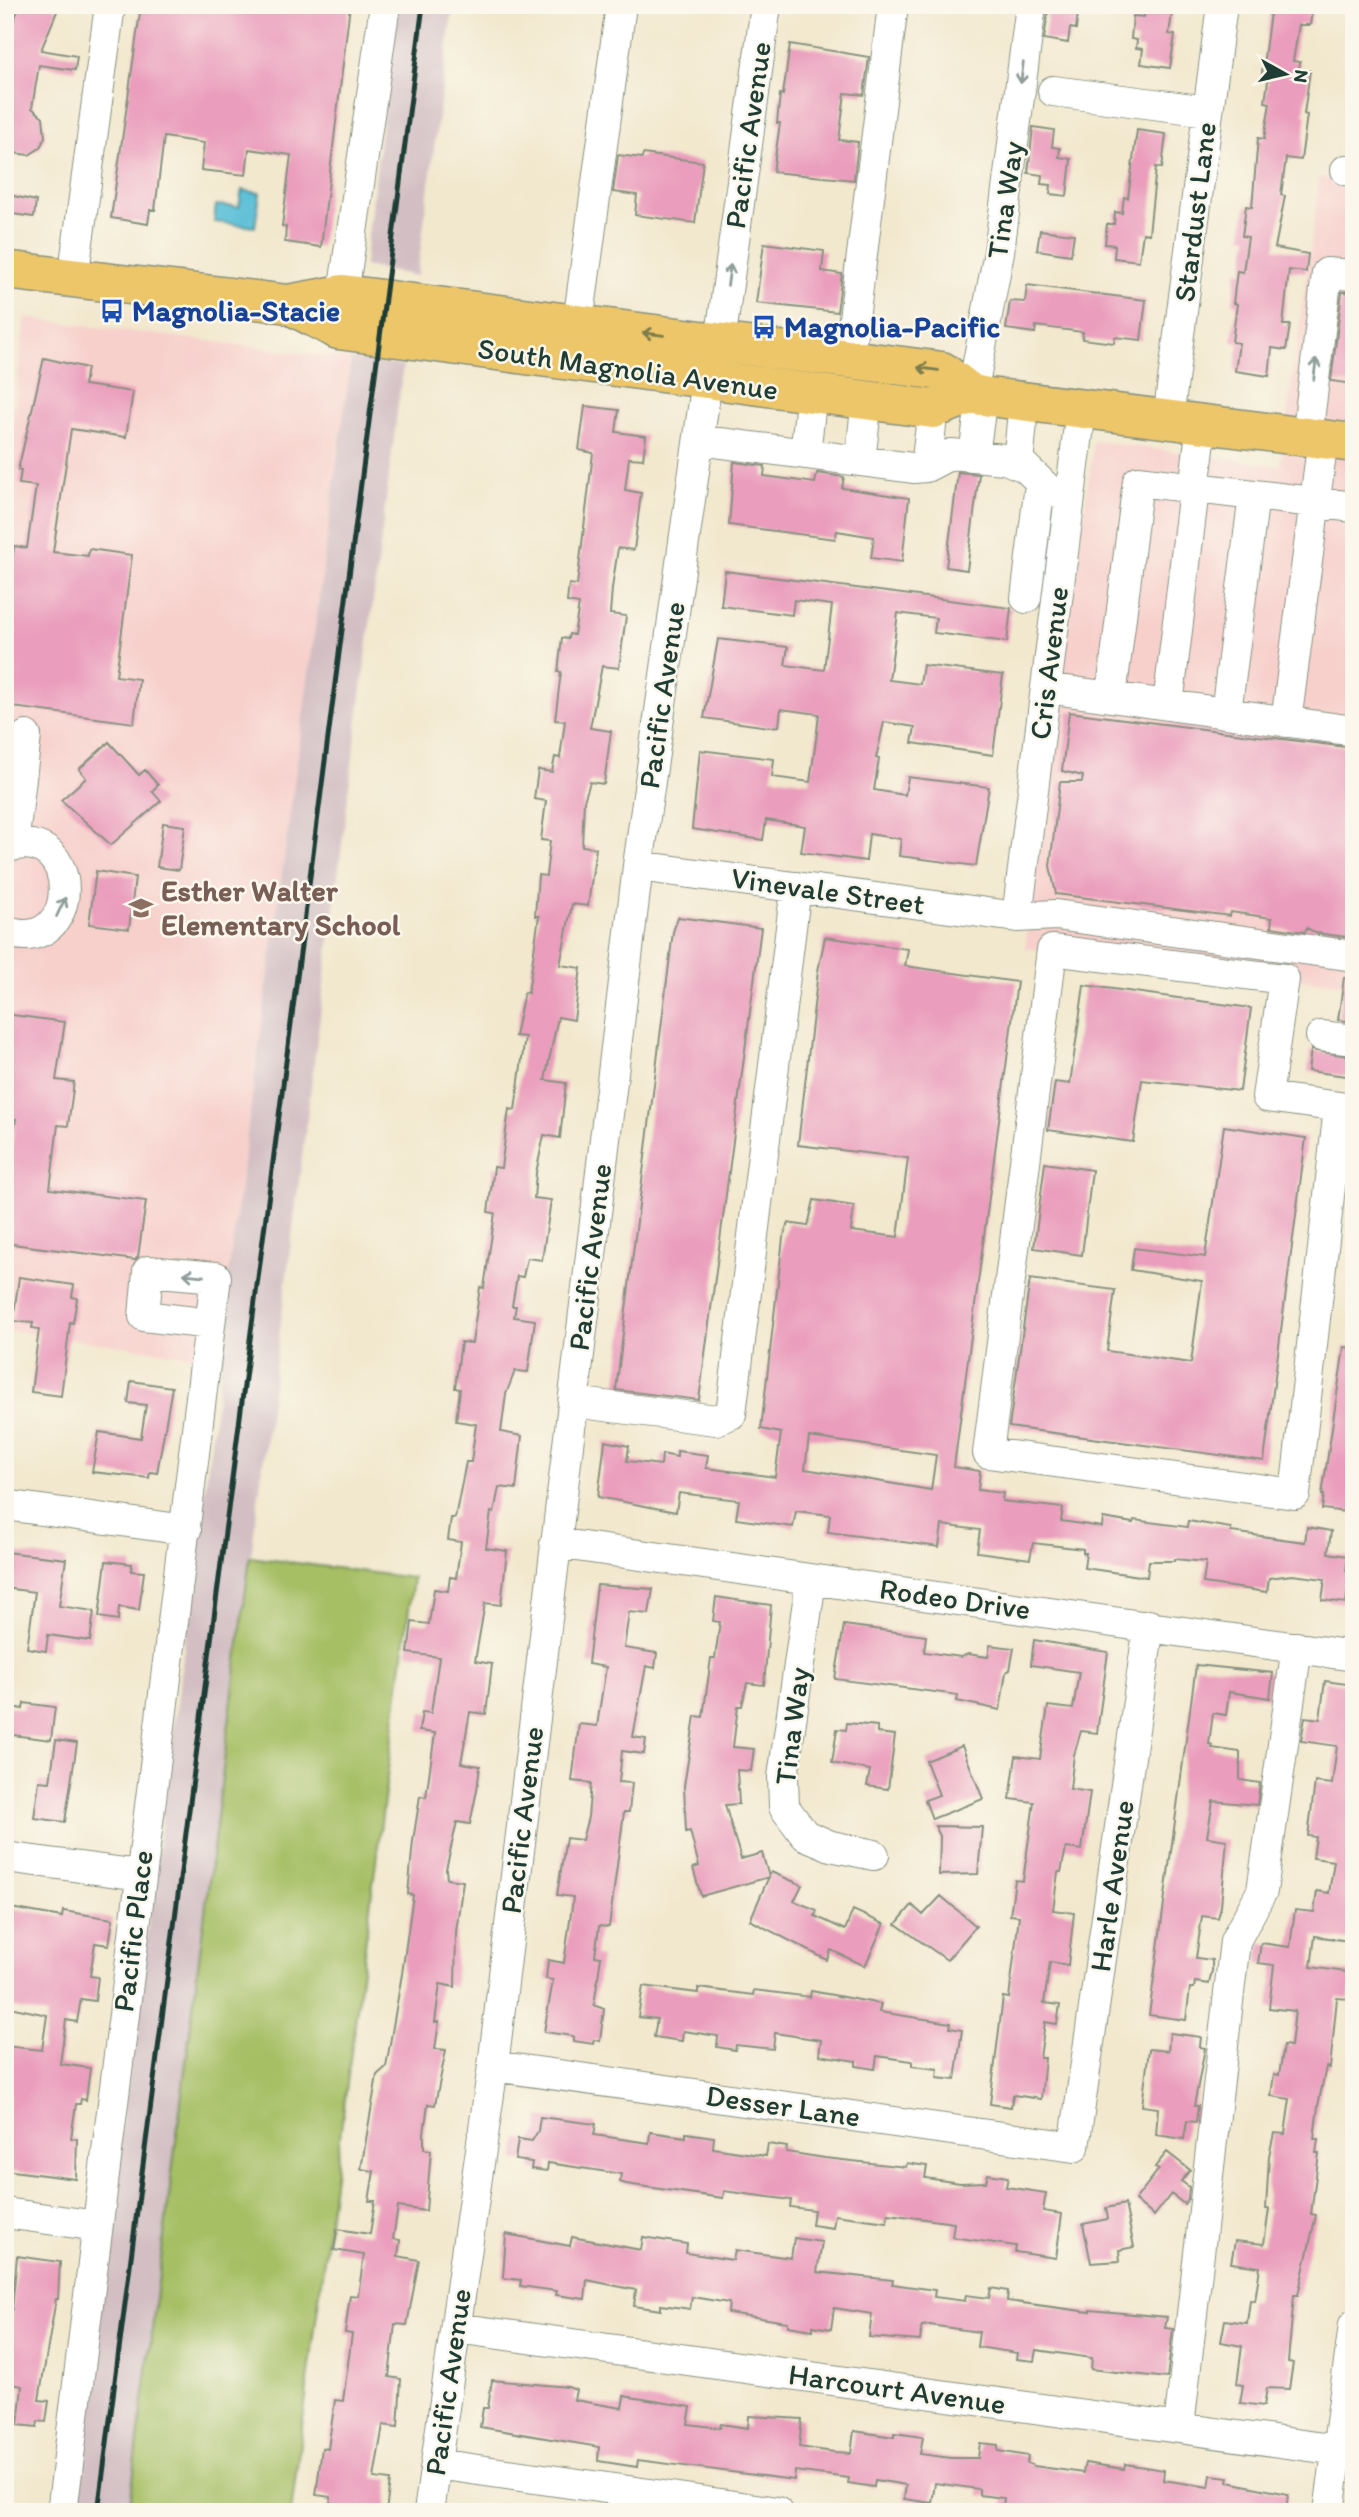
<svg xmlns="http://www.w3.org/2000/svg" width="1359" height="2517" viewBox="0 0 1359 2517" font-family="Itim,sans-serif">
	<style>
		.built { fill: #f7d0cc }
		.industrial { fill: #d2bec3 }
		.green { fill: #a6bf65; stroke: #627e4c; stroke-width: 2 }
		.water { fill: #58bed6; stroke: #3c7e85; stroke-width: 2 }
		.building { fill: #ea9dbc; fill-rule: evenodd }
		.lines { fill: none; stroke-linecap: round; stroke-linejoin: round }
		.minor-casing { stroke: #889281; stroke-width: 32 }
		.major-casing { stroke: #889281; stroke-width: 41 }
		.minor { stroke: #fff; stroke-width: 30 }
		.major { stroke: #ecc669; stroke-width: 38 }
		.rail { stroke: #1f3d34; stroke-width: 5 }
		.oneway { stroke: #8f9e9a }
		.oneway2 { stroke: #7b7b4c }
		.labels { text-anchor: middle; stroke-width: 5; stroke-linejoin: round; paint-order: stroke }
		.street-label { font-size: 30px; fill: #1f3d34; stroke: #fbf7ec }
		.transit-label { font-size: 30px; font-weight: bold; fill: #164399; stroke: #fbf7ec; text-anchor: start }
		.education-label { font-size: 30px; font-weight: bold; fill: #785e54; stroke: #fbf7ec; text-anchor: start }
	</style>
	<rect width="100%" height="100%" fill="#fbf7ec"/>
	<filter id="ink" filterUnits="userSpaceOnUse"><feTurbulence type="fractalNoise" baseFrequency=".0143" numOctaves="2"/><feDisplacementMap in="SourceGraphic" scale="14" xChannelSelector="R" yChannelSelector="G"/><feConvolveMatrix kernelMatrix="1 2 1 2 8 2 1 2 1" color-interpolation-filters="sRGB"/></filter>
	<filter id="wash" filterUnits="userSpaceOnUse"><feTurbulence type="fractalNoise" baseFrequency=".00686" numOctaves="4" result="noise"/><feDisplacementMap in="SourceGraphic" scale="28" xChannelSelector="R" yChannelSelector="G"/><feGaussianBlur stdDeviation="1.57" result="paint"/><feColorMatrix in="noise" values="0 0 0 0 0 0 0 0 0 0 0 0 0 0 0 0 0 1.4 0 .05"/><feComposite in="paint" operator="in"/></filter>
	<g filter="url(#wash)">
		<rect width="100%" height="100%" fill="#f2e8ce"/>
		<path class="built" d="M1320,177l34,5v803l-329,-37 69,-507 186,25z
			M25,318l326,41 -134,1000 -212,-29v-844z"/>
		<path class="industrial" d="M397,5h56l-36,271 -53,-10z
			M351,359l52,7 -274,2146h-58l151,-1153 -5,-1z"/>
		<path class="green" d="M250,1557l163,21 -122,934h-162z"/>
		<path class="water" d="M242,190l18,3 -5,34 -41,-5 2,-17 23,2z"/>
		<g id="blocks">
			<path class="building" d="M20,5h29l9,4 -17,41 36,6 -2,14 -36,-5 -7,43 11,9 2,20 -5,11 -11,7 -24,-3 3,-89 -3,-1v-19z
				M141,5h209l-29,242 -36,-5 1,-15 -4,-1 9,-71 -42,-6 -3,26 -45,-5 3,-27 -40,-6 -9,73h-5l-2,14 -37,-6z
				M1049,5h30l-3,24 -6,-1 -2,15 -24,-4z
				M1146,5l27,2 -4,27 6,1 -5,33 -29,-4 2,-15 -7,-1 1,-8 -6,-1 2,-23 11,1z
				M1271,5h42l-3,20h-11l-6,36 7,1 -1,8 11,1 -6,43 3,1 -6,45 -15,-2 -5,37 4,1 -10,52 33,6 -2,18 -17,-2 -6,55h7l-4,25 -14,-2 -3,28 -34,-5 4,-28 -7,-1 5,-38 -4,-1 4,-32 6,1 5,-35 -6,-1 4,-30 6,1 6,-69 6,1 6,-36 -5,-1 4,-28 -7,-1z
				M790,44l79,13 -5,38 -19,-2 -6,47 19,2 -4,38 -81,-8 7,-49h-3l3,-29 3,1z
				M1033,127l21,3 -2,17 8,1 -1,9 12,2 -4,37 -17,-2 1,-9 -10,-1 1,-9 -14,-2z
				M1137,130l29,4 -4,34 -6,-1 -7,67 -6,-1 -4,28 -25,-3 1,-13 -10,-1 2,-20h7l1,-12 7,1 2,-16 4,1z
				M643,154l60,8 -8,61 -60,-8 2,-20 -24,-3 5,-37 24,3z
				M5,194l31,7 -2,16 -29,-4z
				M1040,230l34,4 -3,21 -34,-5z
				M764,243l60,8 -2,20 20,3 -5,38 -81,-9z
				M1027,285l119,15 -5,40 -26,-3 -1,6 -32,-4 1,-7 -47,-6 -1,7 -29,-4 4,-28 15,1z
				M1342,292h12v92l-23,-3z
				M44,358l43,10 -3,17 49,7 -7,45 -55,-8 -18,123 35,4 1,-7 43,6 -16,121 23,3 -5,44 -129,-17 4,-66h-4v-25l9,-69 13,2 9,-62 -17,-2 2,-14h-3z
				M585,406l34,4 -3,22 30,4 -3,23 -14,-1 -4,32 16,3 -4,33 -3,24 -16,-2 -6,40 -2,26 16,2 -7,52 -17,-2 -12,62 21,3 -7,53 -14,-2 -6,19 -2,45 14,2 -8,58 -16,-2 -12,61 21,3 -7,52 -16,-3 -13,63 21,3 -6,55 -16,-3 -8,38 -2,25 17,2 -9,60 -15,-2 -4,19 -6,-1 -5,30h4l-2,11 21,3 -7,52 -13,-1 -9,23 -5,38 21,4 -6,53 -17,-2 -5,26 -3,-1 -5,36 21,3 -6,54 -16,-2 -10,58 17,3 -6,50 -16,-2 -9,51 19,3 -3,24 -7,34 -13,-2 -11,47 1,10 16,2 -7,51 -1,55 -15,-3 -5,38h4l-4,27 11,1 -11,55 -7,-1 -4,29v16l7,1 -5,61 -28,-4 -5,32 7,1 -2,16 21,4 -12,65 -12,-1 -6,53 12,2 -3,48 -15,-2 -9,53 16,2 -4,32h-57l2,-15 -15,-2 6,-47 6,1 7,-49 8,1 9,-67 -7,-1 5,-38 8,1 6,-41 -30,-5 3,-21 33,5 5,-33h-6l5,-30 -13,-2 16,-94 9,-8 16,-93 11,-79 -5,-1 5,-53 7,-45 6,1 9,-64 -16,-2 3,-19 9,1 8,-56 -31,-4 4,-31 17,2 5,-35 14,2 2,-14 6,1 5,-36 -13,-2 3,-22h4l11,-56h5l5,-38 -20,-3 4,-32 -5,-1 6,-46 11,1 8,-56 4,1 11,-75 -7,-1 6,-45 7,1 8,-59 6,1 10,-73 -10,-1 9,-44 4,1 11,-77h-4l3,-41 8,1 4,-35 -9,-1 5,-39 -12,-2 4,-29 14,2 3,-15 5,1 5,-37 -10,-1 6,-48h-3l4,-34 6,1 1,-5 5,1 5,-31 -12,-2 2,-18 8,1 16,-132 -14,-3z
				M734,462l31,4 -1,10 51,7 2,-10 27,4 -2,11 67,10 -7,64 -31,-4 3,-21 -37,-6 -2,8 -106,-14z
				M958,472l21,2 -12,96 -21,-3z
				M725,571l286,37 -4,34 -73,-9 2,-15 -38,-5 -9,67 31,4 3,-19 80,10 -10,80 -81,-12 3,-16 -31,-5 -8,36 3,1 -5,31 31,5 3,-18 81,10 -13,79 -77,-10 2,-17 -32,-5 -3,27 -65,-9 4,-26 -39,-6 -3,20 -71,-11 8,-79 74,9 -2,18 38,5 6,-42 3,-26 -38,-5 -2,17 -10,1 -65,-9 14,-79 70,8 -3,18 39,5 8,-65 -38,-5 -2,15 -71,-9z
				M1069,712l285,36v190l-38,-5 -9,-5 -2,4 -34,-5 1,-9 -41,-6 -1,4 -174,-22 -6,-28 10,-84h22l1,-6 -21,-5z
				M109,742l30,33 6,-5 13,15 -6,6 9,10 -50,44 -50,-45 25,-22 -7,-9z
				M163,823l22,3 -6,44 -22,-3z
				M96,871l39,6 -6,52 -40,-5z
				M678,917l83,11 -62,472 -83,-10 57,-458z
				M825,937l83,12 -3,17 112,16 -63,485 26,4 -2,19 25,3 -1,8 61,7 -2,13 41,6 1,-9 30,5 1,-3 53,7 1,-6 43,7v4l74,10 2,-15 24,4 -3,22 20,3 -2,15 5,1 -5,31 -24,-3 3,-21 -33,-4 -23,3 -2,14 -64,-9 3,-21 -32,-3v2h-25l-2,16 -63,-9 2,-15h-3v-4l-50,-6 -3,16 -53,-7 3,-22 -38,-5 -3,22 -111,-15 2,-17 -34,-4 -3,16 -57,-8 3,-19 -60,-7 -3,19 -78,-15 7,-56 24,5 -2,15 34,4 1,-11 15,3v-6l31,4 -2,13 69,9 6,-44 -20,-4 22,-191 5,-15 20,3 6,-26 40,6 -3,25 47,6 10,-79 -110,-13 20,-174zM809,1437l127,18 -5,35 -126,-21z
				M1344,978h10v44l-16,-2z
				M1084,985l167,23 -11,83 -98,-11 -9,62 -85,-12 7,-48 15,2z
				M5,1014l60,8 -9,58 18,2 -6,44 -10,-1 -8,64 96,12 -8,56 -3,3 -130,-17v-47l11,-77 -11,-1z
				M1311,1050l43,7v20l-46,-6z
				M1224,1126l82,12 -42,323 -255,-34 21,-148 85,11 -8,61 84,12 11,-82 -71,-11 3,-22 71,9z
				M1045,1163l47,7 -10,85 -48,-7z
				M19,1277l55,8 -2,12 5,1 -4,25 -3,-1 -9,74 -30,-4 8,-63 -7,-1 1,-5 -20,-2z
				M1344,1347l10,1v165l-32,-4 2,-14h-2z
				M131,1381l41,6 -15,86 -7,-1 -1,6 -57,-6 7,-40 42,6 5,-33 -18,-2z
				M5,1552l61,7 -7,47 35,5 -4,30 -42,-6 -2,16 -19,-3 8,-56 -30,-4z
				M106,1561l26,3 -1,7 13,1 -5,38 -20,-3 -1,13 -19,-3z
				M597,1585l56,4 -4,25 -20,-2 -5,36 33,5 -2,15 -9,-2 -13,71 13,2 -2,15 -22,-3 -3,31 13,1 -3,29h-5l-15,115 -10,-1 -4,30 6,1 -7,48 10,4 -4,32 -6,-1 -1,4 -20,-3v-5l-29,-4 9,-52 -7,-1 2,-19 16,3 8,-57 1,-9 -16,-2 9,-57 16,2 6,-23 3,-34 -19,-2 7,-57 18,2 9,-59 -18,-3z
				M716,1597l55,8 -7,80 -17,-2 -5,23h-4l-5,41 21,2 -3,22 -14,-1 2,34 -14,1 16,54 21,-6 7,24 -68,19 -8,-28 6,-2 -9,-35 -4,1 -2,-46 11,-70 8,1 8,-59h4l5,-36 -7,-1z
				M844,1625l82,11 -2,16 37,5 7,-3 20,3 2,-12 24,3 -4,22 -4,2 -6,38 -43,-9 1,-6 -123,-16z
				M1034,1640l74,12 -11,81 -16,-2 -7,24 -4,34 20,3 -8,58 -16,-2 -5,24h-3l-5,38 21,3 -6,52 -18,-3 -6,41 16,2 -3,19 -12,-2 -5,36h5l-4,41 -28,-4 -2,12 -21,-3 13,-107 6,1 10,-82 -9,-1 5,-35 8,1 11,-79 -24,-3 6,-43 24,3 8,-53 25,3 6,-37 -48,-7z
				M1196,1665l77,8 -3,25 -41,-6 -3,23 -13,-2 -4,31 4,1 -1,3 28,4v28l20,3 -3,22 -44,-4 -6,36 20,3 -6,66 -3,12 -16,-2 -6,42 16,2v11l-3,13 -14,-2 -1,6h-4l-4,32 -37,-5z
				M1325,1681l29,4v225l-5,31 -34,-5 -4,31 42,6 -4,26 -12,-1 -7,70 -4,-1 -8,39 -4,33h4l-2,14h3l-8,61 5,1 -18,80h-4l-6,67 5,1 -4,26 -22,-1 -3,18 -24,-3 3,-18 -6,-1 5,-38 -21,-4 4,-22 22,3 3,-23 5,1 5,-34 -29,-4 4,-22 29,3 5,-35h-3l3,-53 5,-23 11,1 5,-35 -19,-3 3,-22 5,1 5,-30 7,1 4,-35 -26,-3 5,-43 -16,-2 3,-20 29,4 5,-37 19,2 3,-21 12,2 5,-32 -21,-3 3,-21 -8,-1 7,-54 17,2 5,-38 -36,-5 4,-24 15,2z
				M24,1703l31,4 -4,33 -46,-6v-28l18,3z
				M847,1723l30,3v7l18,2 -7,54 -21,-3 3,-16 -38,-7 5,-34 9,1z
				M56,1740l21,3 -12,79 -31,-4 5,-37 11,1z
				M962,1746l21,53 -51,20 -7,-19 14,-5 -13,-34z
				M935,1826l47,1 -4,47 -39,1 1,-39z
				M771,1872l31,13 -8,16 23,9 -2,6 30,14 8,-20 31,14 -19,42 -34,-16 -4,10 -77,-40z
				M941,1896l35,30 -29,34 -51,-36 16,-19 11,10z
				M5,1907l57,10 1,-6 50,8 -4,26 -14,-2 -5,33 8,1 -3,24 -14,-2 -4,23 -11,-2 -6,44 30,4 -4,32 -5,-1 -1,5h-4l-5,34 6,1 -1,40 -71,-9 4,-80h-4v-44l37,4 5,-35 -42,-9z
				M643,1986l55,7v-5l55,7 1,-5 56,7 1,-6 70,13 -2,8 72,11 -1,5 12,2 -7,50 -18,-2 1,-9 -26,-3v-5l-35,-5 -2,13 -19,-3v-5l-37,-6 2,-15 -46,-7 -2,16 -37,-4 -1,5 -18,-3 1,-11 -35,-5 -1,10 -28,-4 3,-18 -19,-2z
				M1170,2033l31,4 -1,10 5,1 -11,58h4l-2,16 -9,-1 -3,18 -28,-4 2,-27 -16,-2 7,-57 19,2z
				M540,2117l56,7 -2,11 55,8 1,-11 36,5v-4l28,4 -1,11 53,8 2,-12 19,3 -1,5 39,6 81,9 1,-4 20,3 -2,12 35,5 26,-1 2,-8 20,3 -2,10 40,6 -3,18 19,3 -6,44 -41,-6 1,-6 -64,-9 2,-14 -66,-9 -1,8 -52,-7 -2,13 -21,-3 2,-15 -24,-3 1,-7 -67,-9 -1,7 -97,-14 -6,-2 1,-8 -73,-11 -1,8 -16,-2 1,-7 -17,-2 3,-21 14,2 6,-10z
				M1167,2152l23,18 -9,11 8,6 -1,12 -4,5 -13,-10 -17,22 -19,-16 24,-31 -4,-2z
				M1125,2204l9,43 -15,3 1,11 -29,2 -8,-39 25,-5 -2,-11z
				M506,2234l64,12 2,-9 69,13 2,-13 44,7 -1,9 47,7 2,-10 56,8 3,-20 28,4 -5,30 76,8 -1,4 43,6 -1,7 31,4 1,-6 23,3 2,-10 17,3 -1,10 83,11v-2l77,7 -2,11 8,1 -6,49 -76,-9 1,-11 -56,-8 -2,11 -18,-2 1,-6 -40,-6 2,-15 -49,-7 -8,1 -2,15 -51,-4 3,-23 -38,-6 -3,21 -18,-3v4l-25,-4v-4l-60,-9 1,-10 -37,-6 -2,12 -29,-4v5l-27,-4 2,-16 -49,-10 -2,19 -29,-4 1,-4 -37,-5 1,-6 -18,-2z
				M17,2256l43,6 -2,37h-2l-17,101 10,1 -3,21 -8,-1 -1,6 -19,-2 4,-39 -17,-3z
				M492,2380l76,7 8,3 -2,10 48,8 2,-12 67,11 -3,17 32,4 1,-4 27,4 1,-12 53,3 -3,28 35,5 17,1 3,-22 40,6v-4l29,4 -3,17 31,4h27l2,-15 18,2v6l30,5 -1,7 7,3 49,7 2,-10 39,6 1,-5 39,6 -1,10 46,7 2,-12 18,2 -1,5 60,12 -2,18h-240l-43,-6 1,-8 -25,-3v-6l-44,-6 -3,20 -28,-4 2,-14 -31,-5 -1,7 -26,-4 1,-5 -54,-7 -1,9 -156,-20 -1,7 -39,-6 1,-14 -119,-20 3,-19h5z"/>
		</g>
	</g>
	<g filter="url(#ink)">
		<use href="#blocks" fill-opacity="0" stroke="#889281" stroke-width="2"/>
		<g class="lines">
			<g class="minor-casing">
				<path id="minor" d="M1053,91l155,20
					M1346,170l8,1
					M73,279l37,-274
					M343,294l42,-289
					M578,323l43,-318
					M849,359l44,-354
					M972,394l27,-142 32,-247
					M1168,419l54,-414
					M1307,437l20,-164 27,2
					M699,440l214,28 13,-1 25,-13 54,5 20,8 25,24 20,5
					M805,454l7,-61
					M974,455l8,-59
					M860,461l7,-61
					M1018,463l6,-61
					M926,467l7,-58
					M1026,598l14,-114
					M1046,688l308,43
					M1111,697l27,-216 216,26
					M1168,705l34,-282
					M1226,713l28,-218
					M1286,722l37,-283
					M13,846l13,-110
					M5,848c79,-28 78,112 0,83
					M638,866l379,51 39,-2 298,41
					M1017,917l64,-507
					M1321,1036l33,4
					M1339,1108l-44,386 -307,-41 64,-503 232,29 -17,118 87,12
					M573,1402l143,18 15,-6 65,-527
					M5,1505l181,25
					M555,1543l799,113
					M811,1580l-28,197 1,30 21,28 26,11 43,9
					M5,1857l135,18
					M493,2066l581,81 75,-522
					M5,2213l92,13
					M456,2328l882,122
					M1179,2427l56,-486 27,-50 35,-244
					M436,2464l341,48
					M62,2512l154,-1235 -68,-6 -4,45 66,8
					M429,2512l64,-446 145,-1200 69,-486 13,-37 46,-338
					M1329,2512l25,-187"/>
			</g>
			<g class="major-casing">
				<path id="major" d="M5,270l283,34 55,-10 599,77 30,23 10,2 372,47
					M288,304l50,26 595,79 39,-15"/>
			</g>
			<use href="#minor" class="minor"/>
			<use href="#major" class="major"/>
			<path class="rail" d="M98,2512l325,-2507"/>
		</g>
		<defs><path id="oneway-shaft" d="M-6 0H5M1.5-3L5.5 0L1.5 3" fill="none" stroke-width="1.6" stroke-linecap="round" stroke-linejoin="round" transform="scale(1.75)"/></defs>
		<g class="oneway">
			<use href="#oneway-shaft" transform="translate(1022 73) rotate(97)"/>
			<use href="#oneway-shaft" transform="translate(729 275) rotate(-82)"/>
			<use href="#oneway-shaft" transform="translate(1315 369) rotate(-83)"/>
			<use href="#oneway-shaft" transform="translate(61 907) rotate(-65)"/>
			<use href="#oneway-shaft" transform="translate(194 1275) rotate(-174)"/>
		</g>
		<g class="oneway2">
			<use href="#oneway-shaft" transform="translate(653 334) rotate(-172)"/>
			<use href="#oneway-shaft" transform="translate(928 369) rotate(-172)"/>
		</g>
	</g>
	<defs>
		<g id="bus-bare" transform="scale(1.89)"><path d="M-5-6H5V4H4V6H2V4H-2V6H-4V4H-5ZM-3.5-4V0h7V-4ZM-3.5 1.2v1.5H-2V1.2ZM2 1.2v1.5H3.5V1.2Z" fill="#1a4fb4" stroke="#fbf7ec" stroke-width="2.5" paint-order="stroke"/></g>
		<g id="school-bare" transform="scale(1.89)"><path d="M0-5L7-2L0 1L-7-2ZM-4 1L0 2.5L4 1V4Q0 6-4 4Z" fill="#8d6e63" stroke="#fbf7ec" stroke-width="2.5" paint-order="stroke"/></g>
	</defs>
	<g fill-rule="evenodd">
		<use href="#bus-bare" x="112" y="311"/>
		<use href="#bus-bare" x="764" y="327"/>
		<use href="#school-bare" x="141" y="908"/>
	</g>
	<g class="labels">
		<g class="street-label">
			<text transform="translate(748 135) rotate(-82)" y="10">Pacific Avenue</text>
			<text transform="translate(1005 200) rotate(-82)" y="10">Tina Way</text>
			<text transform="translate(1195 212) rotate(-83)" y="10">Stardust Lane</text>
			<text transform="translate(628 369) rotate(8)" y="10">South Magnolia Avenue</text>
			<text transform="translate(1049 663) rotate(-83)" y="10">Cris Avenue</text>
			<text transform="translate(662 695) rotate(-82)" y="10">Pacific Avenue</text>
			<text transform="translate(828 891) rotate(8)" y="10">Vinevale Street</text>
			<text transform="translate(590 1257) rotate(-83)" y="10">Pacific Avenue</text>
			<text transform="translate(955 1599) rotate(8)" y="10">Rodeo Drive</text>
			<text transform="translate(792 1726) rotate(-83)" y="10">Tina Way</text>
			<text transform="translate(522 1820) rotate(-83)" y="10">Pacific Avenue</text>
			<text transform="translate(1112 1886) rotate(-82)" y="10">Harle Avenue</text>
			<text transform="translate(133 1931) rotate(-83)" y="10">Pacific Place</text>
			<text transform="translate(783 2106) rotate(8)" y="10">Desser Lane</text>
			<text transform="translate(448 2382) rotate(-82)" y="10">Pacific Avenue</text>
			<text transform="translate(897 2389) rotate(8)" y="10">Harcourt Avenue</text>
		</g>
		<g class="transit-label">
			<text x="132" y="321">Magnolia-Stacie</text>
			<text x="784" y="337">Magnolia-Pacific</text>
		</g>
		<g class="education-label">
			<text x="161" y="901">Esther Walter<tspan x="161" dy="34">Elementary School</tspan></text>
		</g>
	</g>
	<rect width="1359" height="2517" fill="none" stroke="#fbf7ec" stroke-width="28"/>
	<g transform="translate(1285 74) rotate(98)" stroke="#fbf7ec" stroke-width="5" paint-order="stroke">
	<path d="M0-5L12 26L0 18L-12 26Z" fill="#1f3d34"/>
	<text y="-10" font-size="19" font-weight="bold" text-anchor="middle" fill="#1f3d34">N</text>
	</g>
</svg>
